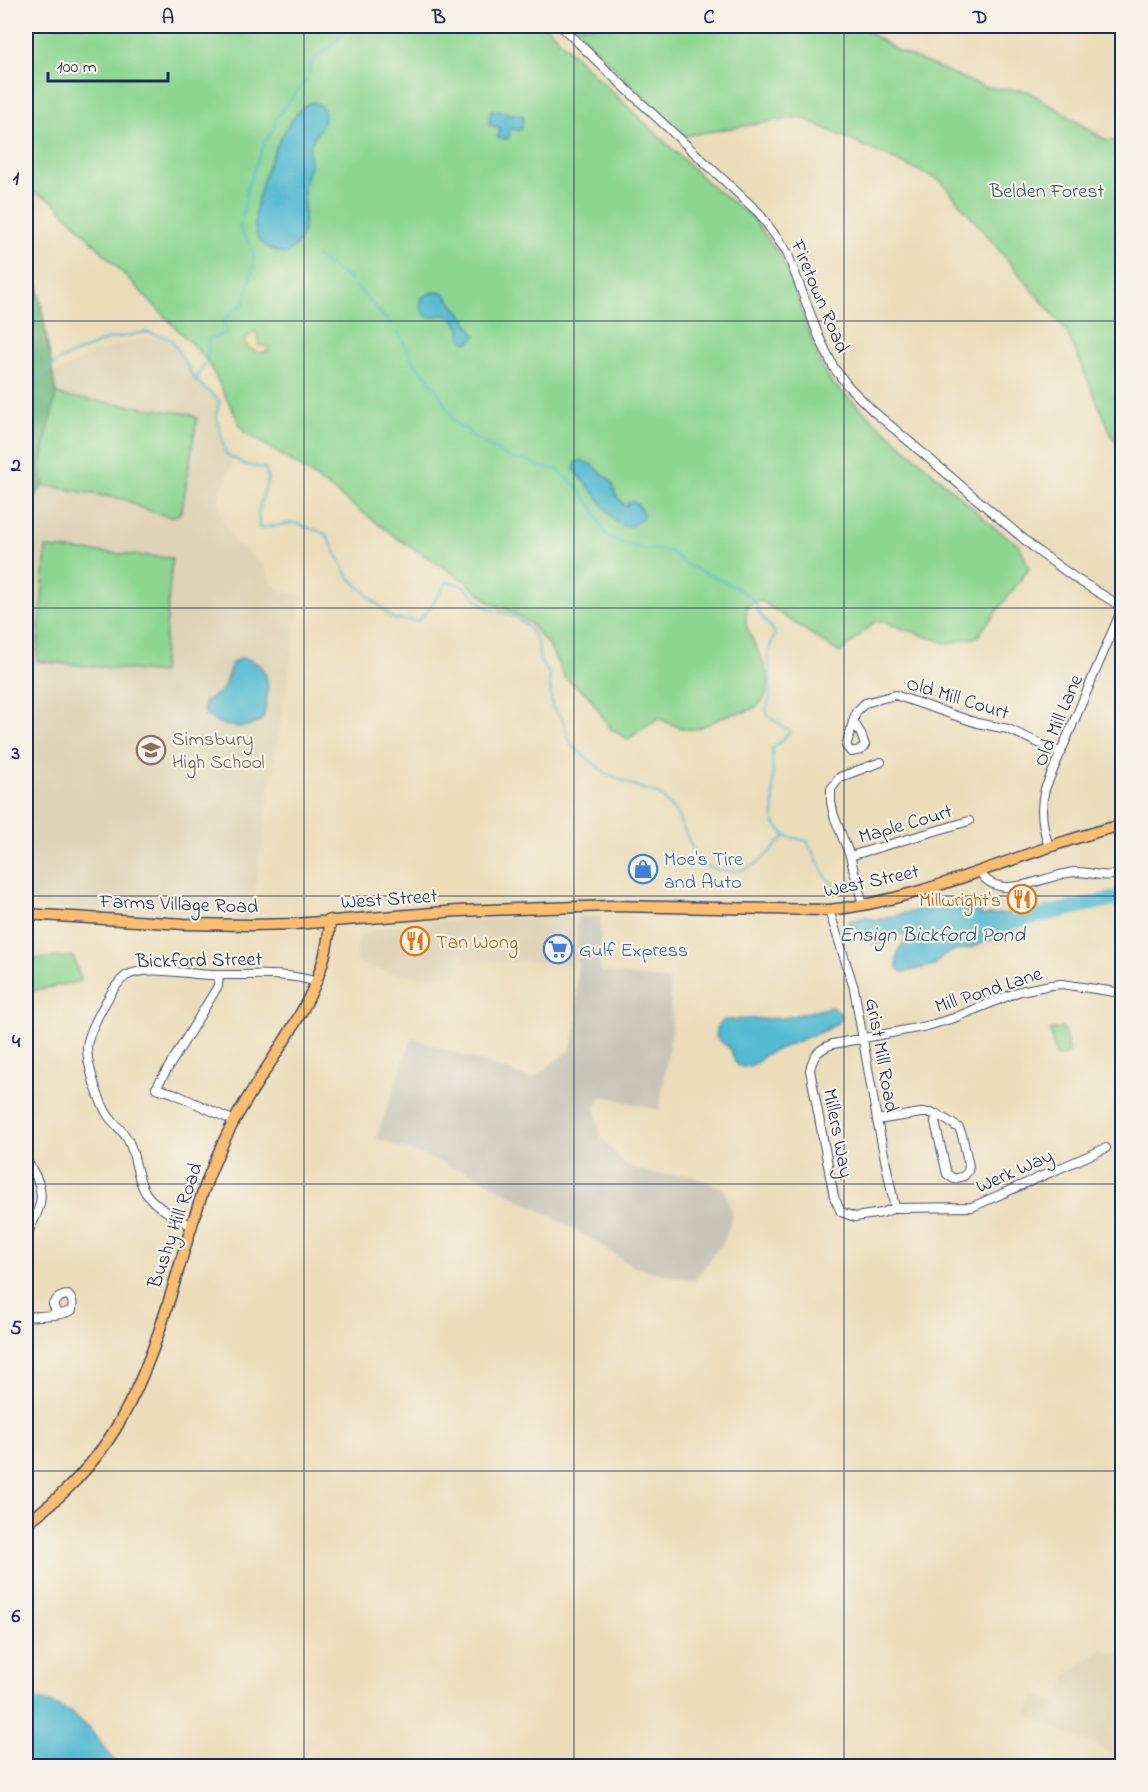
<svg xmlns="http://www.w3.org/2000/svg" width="1148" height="1792" viewBox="0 0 1148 1792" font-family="'Indie Flower',sans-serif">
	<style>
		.built { fill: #ded3b6 }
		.industrial { fill: #c8c4b8 }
		.green { fill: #8dd691; stroke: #548278; stroke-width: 1.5 }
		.forest { fill: #72b77b; stroke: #46736c; stroke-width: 1.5 }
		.sand { fill: #eeda9e; stroke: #84847e; stroke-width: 1.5 }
		.water { fill: #54bbd2; stroke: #387598; stroke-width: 1.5 }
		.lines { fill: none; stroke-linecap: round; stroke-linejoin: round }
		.stream { stroke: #54bbd2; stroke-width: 2 }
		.river { stroke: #54bbd2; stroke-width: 15 }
		.minor-casing { stroke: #3a496c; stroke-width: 10 }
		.major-casing { stroke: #3a496c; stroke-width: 13 }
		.minor { stroke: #fff; stroke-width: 8 }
		.major { stroke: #fbbe6e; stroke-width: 10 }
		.grid { fill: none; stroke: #1b2f5e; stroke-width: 1.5; stroke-opacity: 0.55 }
		.labels { text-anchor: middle; stroke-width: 4.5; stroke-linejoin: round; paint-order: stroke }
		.park-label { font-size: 20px; fill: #38596b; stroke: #f7f3e8 }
		.street-label { font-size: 20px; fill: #1b2f5e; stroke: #f7f3e8 }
		.education-label { font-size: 20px; fill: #785e54; stroke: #f7f3e8; text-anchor: start }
		.shop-label { font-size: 20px; fill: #366cbe; stroke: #f7f3e8; text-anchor: start }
		.food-label { font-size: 20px; fill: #c56008; stroke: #f7f3e8; text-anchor: end }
		.water-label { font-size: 21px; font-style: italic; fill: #2c5981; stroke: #f7f3e8 }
		.neatline { fill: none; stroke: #1b2f5e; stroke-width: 2 }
		.grid-label { font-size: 20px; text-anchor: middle; font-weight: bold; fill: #1b2f5e }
	</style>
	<rect width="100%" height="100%" fill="#f7f3e8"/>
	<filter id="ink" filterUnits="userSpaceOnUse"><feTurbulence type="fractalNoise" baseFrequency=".0167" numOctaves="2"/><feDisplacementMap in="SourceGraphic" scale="12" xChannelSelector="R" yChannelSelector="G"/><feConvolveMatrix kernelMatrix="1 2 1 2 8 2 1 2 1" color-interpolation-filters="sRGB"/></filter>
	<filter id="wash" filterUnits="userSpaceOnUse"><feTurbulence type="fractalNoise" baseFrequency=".008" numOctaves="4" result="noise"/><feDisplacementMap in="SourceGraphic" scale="24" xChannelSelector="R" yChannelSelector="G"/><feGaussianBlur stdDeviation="1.35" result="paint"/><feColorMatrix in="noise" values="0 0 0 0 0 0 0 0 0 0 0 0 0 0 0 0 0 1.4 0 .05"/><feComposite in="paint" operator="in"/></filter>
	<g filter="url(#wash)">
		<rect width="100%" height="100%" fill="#ebddb9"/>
		<path class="built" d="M144,338h19l11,4 18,32 13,15 14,12 -5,17 10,27 9,15 -13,35 -1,15 15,32 9,5 22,21 6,15 13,8 17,5 -51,323 -15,1 -209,-15v-512l19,-17 29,-12 20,-12z
			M558,916l16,1 -1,50 -40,-5h-72l-7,13 -35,2 -29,-4 -34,-11 3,-27 18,-6 17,-3 73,-6z
			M1102,1649l20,5v104l-96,-43 9,-20 22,6 11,-28z"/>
		<path class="industrial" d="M577,917h24v55l68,8 3,49 -13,81 -56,-14 -8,10 6,31 24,28 28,9 36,1 35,13 9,27 -9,26 -30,40 -60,-14 -54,-35 -106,-57 -98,-37 36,-100 120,41 38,-29 7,-24z"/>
		<path class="green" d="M26,26h520l33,34 131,125 43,33 28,39 10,21 29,85 11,19 164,146 25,18 9,23 -52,68 -31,6 -69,-23 -37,33 -80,-53 -13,6c-1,6 -2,13 -1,19 8,24 40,64 8,83 -10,6 -21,4 -31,9 -31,15 -32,17 -65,1l-30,21 -17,-10 -23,-34 -23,-17 -16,-32 -19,-23 -21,-13 -18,-7 -26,-22 -65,-41 -102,-75 -54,-33 -37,-72 -154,-159 -27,-12z
			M572,26h287l39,25 86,36 44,4 79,50 15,-1v305l-8,-5 -48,-110 -125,-149 -141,-64 -117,19z
			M56,393l6,3 128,18 7,4 -15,91 -3,5 -8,3 -30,-9 -14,-8 -84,-15 -4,-7 11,-83z
			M46,548l126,10 -10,115 -125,-12z
			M73,957l8,24 -55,11v-33z
			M1063,1027l6,27 -13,3 -6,-27z"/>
		<path class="forest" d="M26,213l30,180 -15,72 2,20 -13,20 -4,3z"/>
		<path class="sand" d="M253,332l5,2v11l11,2v4l-11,2 -12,-7 -2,-5z"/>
		<path class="water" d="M312,102c6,2 12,4 12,11 2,14 -12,21 -14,34 -2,6 0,12 0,18 -1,8 -6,15 -6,23 -1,25 7,52 -19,66 -10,-3 -22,-7 -27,-16 -14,-27 26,-128 54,-136z
			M491,110l33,6 -3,14 -11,-1 -2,10 -10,-1 2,-11 -11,-2z
			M433,292h10l24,29 9,15 -7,7 -5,-1 -4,-6c2,-10 -6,-21 -17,-21 -5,0 -9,2 -15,2 -7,-6 -8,-10 -6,-20z
			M580,460l12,5 16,13 5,6 2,10 9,11 3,1 1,-4c9,-2 11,5 15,11l-1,5c-22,21 -31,-3 -43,-19 -8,-10 -17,-20 -25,-30l2,-6z
			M241,658c34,4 28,35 22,60 -15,15 -46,10 -60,-6l1,-9 16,-11 4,-5 8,-24z
			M977,907l3,1 1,8 28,-3 4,20 -15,8 -2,-3 -26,10 -18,3 -10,5 -7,9 -30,7h-4l-4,-4c0,-6 -1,-14 3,-20 3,-6 6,-7 6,-13l-7,-1 -11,7 -12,4 -24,-16 -3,-7 17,-6 10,4 42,-10z
			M831,1007c7,2 10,5 10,13l-11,8 -66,27c-5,7 -20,18 -28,8 -3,-4 -3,-10 -6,-14 -4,-5 -10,-7 -14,-12l2,-12 7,-5 59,-2z
			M26,1696c15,4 32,9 45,17 20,13 32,37 49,53h-94z"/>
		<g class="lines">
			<path class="stream" d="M309,74l1,-8 4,-7 17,-13 20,-20
				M243,216l4,-27 18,-48 10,-13 1,-10 31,-39
				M316,256l34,24
				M354,285c14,12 24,28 38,39
				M398,332l15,29 24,28 17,32 7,7h5l3,6 42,25 19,2 12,7 15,1 19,17 18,23 12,26 13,7 26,7 25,2 15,13 51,23 16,12 5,6 1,7 17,21c-1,7 -6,12 -6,18 -2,20 6,40 -3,58l2,7 22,15 -12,13 -6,4 2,75 12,13
				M196,380l12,-23v-18l18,-5 -2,-13c6,-7 13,-12 20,-19 3,-3 3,-9 4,-13 6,-21 11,-41 -7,-56l-1,-9
				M26,385l36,-26 47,-20 38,-7 24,7 25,42 24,20 -4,13 10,40 20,11 19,3 3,11 -10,34 1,15 36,-5 31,11 22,42 45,43 24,2 10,-9 20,-30c25,2 24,16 43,27 5,3 12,2 18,5 21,9 33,23 31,46l10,13 3,34 11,13 8,25 35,28 24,11 30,11 17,19 22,49c17,8 37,13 55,2 10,-5 22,-21 32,-29l21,5 20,37 13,12"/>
			<path class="river" d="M993,926l129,-29"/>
		</g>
	</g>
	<g filter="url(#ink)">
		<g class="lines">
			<g class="minor-casing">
				<path id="minor" d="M561,26l44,43 154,144 28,39 32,85 15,31 14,18 24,24 167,142 36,26 47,29
					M854,722l7,12 4,11 -4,5 -10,2 -5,-6 10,-34 9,-9 30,-8 82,28 31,6 53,24
					M1049,847c-6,-19 -10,-38 -4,-58l77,-180
					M850,856l119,-35
					M979,871c21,35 68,2 97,1 20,0 24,7 46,1
					M863,905l-13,-49 -16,-40 -3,-14v-13l9,-12 41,-15
					M829,910l25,78 23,132 18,88
					M219,975l-1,11 -62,102 17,5 61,28
					M877,1120l44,-7h10l9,3 19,12 3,7 7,31 -1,5 -4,5 -10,3 -7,-5 -12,-52 2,-8
					M1106,1148l-134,59 -77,1 -13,5 -27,4 -14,-5 -7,-15 -24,-127c3,-15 9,-21 23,-26l94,-18 27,-8 66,-27 31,-6 11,-1 60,9
					M26,1160c23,32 16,45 0,76
					M190,1225c-14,-7 -39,-21 -46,-35 -8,-15 -8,-33 -15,-48 -4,-10 -14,-17 -20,-25 -10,-15 -22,-51 -22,-70 1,-15 26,-63 39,-71 19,-12 64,-1 86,-1 36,1 70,-4 105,7
					M26,1317c14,-2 34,0 46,-7 1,-7 1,-10 -4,-15 -7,0 -11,3 -15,9l4,10"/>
			</g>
			<g class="major-casing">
				<path id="major" d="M26,914l158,10 67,1 44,-1 163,-13 153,-5 218,4c102,-11 195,-61 293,-85
					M26,1523c35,-24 68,-59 90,-95 57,-94 65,-209 117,-305 35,-65 94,-126 97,-203"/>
			</g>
			<use href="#minor" class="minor"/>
			<use href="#major" class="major"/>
		</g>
	</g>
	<path class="grid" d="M304,26v1740M574,26v1740M844,26v1740M26,321h1096M26,608h1096M26,896h1096M26,1184h1096M26,1471h1096"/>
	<defs>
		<g id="school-ring" transform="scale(1.5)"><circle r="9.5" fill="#f7f3e8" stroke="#8d6e63" stroke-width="1.5"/><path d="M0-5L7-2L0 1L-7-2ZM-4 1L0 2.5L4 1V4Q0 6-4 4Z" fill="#8d6e63"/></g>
		<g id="shop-ring" transform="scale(1.5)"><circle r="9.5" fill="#f7f3e8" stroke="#3f7fe0" stroke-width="1.5"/><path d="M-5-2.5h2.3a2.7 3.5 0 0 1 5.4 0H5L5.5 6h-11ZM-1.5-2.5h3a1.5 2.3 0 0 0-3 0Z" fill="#3f7fe0"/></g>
		<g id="restaurant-ring" transform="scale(1.5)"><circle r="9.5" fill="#f7f3e8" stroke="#e8710a" stroke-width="1.5"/><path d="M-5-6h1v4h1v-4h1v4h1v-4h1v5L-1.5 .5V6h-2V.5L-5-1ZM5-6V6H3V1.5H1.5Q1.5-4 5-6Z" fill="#e8710a"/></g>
		<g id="supermarket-ring" transform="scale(1.5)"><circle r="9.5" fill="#f7f3e8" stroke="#3f7fe0" stroke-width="1.5"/><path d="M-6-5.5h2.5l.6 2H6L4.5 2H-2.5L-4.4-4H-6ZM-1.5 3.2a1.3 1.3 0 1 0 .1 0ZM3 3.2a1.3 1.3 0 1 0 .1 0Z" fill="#3f7fe0"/></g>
	</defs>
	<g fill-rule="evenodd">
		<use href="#school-ring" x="151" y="750"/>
		<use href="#shop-ring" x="643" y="869"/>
		<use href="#restaurant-ring" x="1022" y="899"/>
		<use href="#restaurant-ring" x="415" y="941"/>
		<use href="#supermarket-ring" x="558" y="949"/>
	</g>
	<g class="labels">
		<g class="park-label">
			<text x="1047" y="197">Belden Forest</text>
		</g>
		<g class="street-label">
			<text transform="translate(821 296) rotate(67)" y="7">Firetown Road</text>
			<text transform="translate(958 697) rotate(17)" y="7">Old Mill Court</text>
			<text transform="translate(1057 720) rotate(-67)" y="7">Old Mill Lane</text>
			<text transform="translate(905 823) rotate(-16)" y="7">Maple Court</text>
			<text transform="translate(871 880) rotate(-12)" y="7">West Street</text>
			<text transform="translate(389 898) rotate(-4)" y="7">West Street</text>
			<text transform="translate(179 903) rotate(2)" y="7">Farms Village Road</text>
			<text transform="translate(199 959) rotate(-1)" y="7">Bickford Street</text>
			<text transform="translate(988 989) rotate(-18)" y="7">Mill Pond Lane</text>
			<text transform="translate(883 1055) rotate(80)" y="7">Grist Mill Road</text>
			<text transform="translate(839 1133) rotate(79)" y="7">Millers Way</text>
			<text transform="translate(1014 1170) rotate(-24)" y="7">Werk Way</text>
			<text transform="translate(174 1225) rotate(-71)" y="7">Bushy Hill Road</text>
		</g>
		<g class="education-label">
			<text x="172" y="745">Simsbury<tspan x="172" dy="23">High School</tspan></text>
		</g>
		<g class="shop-label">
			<text x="664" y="865">Moe's Tire<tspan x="664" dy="23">and Auto</tspan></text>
			<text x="579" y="956">Gulf Express</text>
		</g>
		<g class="food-label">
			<text x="1001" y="906">Millwright's</text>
			<text x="436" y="948" text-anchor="start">Tan Wong</text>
		</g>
		<g class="water-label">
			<text x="932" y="941">Ensign Bickford Pond</text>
		</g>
	</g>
	<rect width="1148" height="1792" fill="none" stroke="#f7f3e8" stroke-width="66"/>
	<path d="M48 72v9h120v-9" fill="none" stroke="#1b2f5e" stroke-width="3"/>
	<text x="57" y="72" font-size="18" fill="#1b2f5e" stroke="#f7f3e8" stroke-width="4.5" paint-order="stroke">100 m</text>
	<rect x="33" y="33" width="1082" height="1726" class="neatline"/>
	<g class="grid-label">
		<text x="168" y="23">A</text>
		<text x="439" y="23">B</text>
		<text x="709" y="23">C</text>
		<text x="980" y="23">D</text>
		<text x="16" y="184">1</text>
		<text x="16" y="471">2</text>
		<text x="16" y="759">3</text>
		<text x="16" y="1047">4</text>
		<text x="16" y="1334">5</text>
		<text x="16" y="1622">6</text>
	</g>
</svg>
